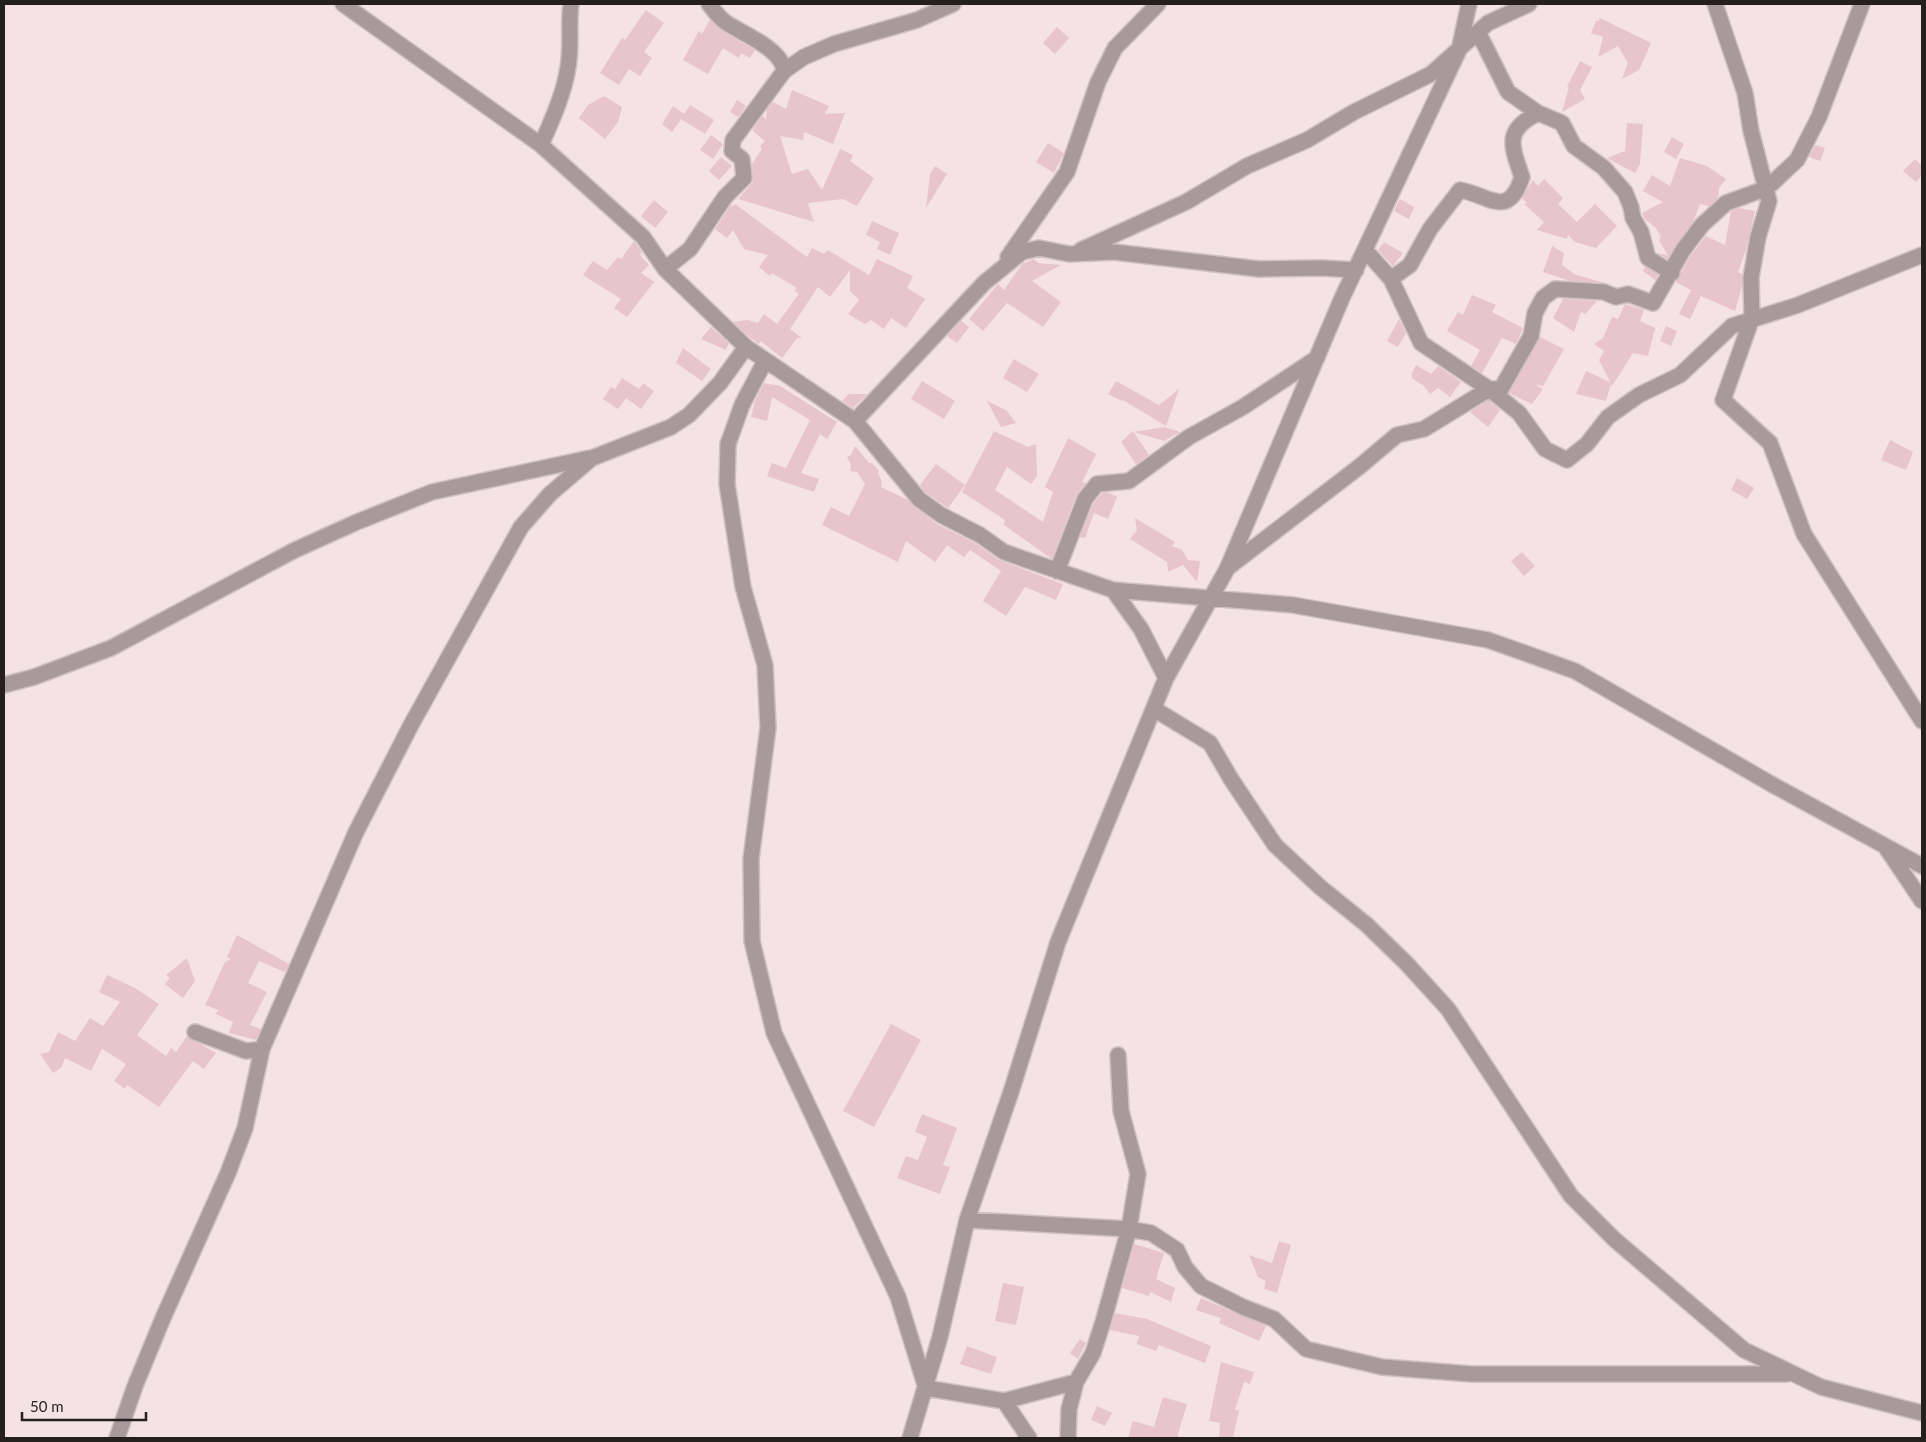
<svg xmlns="http://www.w3.org/2000/svg" width="1926" height="1442" viewBox="0 0 1926 1442" font-family="Lato,sans-serif">
	<style>
		.building { fill: #e8c5cc }
		.lines { fill: none; stroke-linecap: round; stroke-linejoin: round }
		.minor-casing { stroke: #cfbfc2; stroke-width: 18 }
		.minor { stroke: #a8999c; stroke-width: 15 }
	</style>
	<rect width="100%" height="100%" fill="#f4e2e6"/>
	<path class="building" d="M646,10l18,13 -20,29 8,6 -12,18 -11,-7 -10,16 -19,-12 22,-35 3,2z
		M1600,18l51,25 -12,27 -17,9 6,-16 -10,-17 -20,11 5,-20 -12,-4 5,-12h3z
		M710,20l13,12 32,18 -5,8 -9,-5 -2,5 -16,-10 -15,26 -25,-14 16,-29 3,3z
		M1057,27l12,11 -14,16 -12,-11z
		M1580,61l12,6 -12,23 5,9 -23,13 7,-25h-2z
		M792,90l37,16 -4,8 20,-1 -12,31 -29,-12 -1,8 -23,-4 12,38 16,-5 14,21 18,-41 13,6 -3,6 24,17 -17,28 -14,-7 -35,4 6,19 -76,-23 15,-17 -1,-18 10,-15 -2,-3 5,-5 -12,-10 1,-4 8,-11 4,3 1,-10 6,-7 13,7z
		M604,96l18,11 -4,15 -13,17 -26,-21 9,-13z
		M737,100l9,6 -8,11 -8,-5z
		M690,105l24,15 -9,14 -24,-15 -9,13 -10,-8 11,-18 11,8z
		M1627,123l16,1 -3,40 -5,9 -28,-15 18,-7z
		M711,135l12,9 -10,15 -13,-9z
		M1672,137l12,7 -8,15 -12,-7z
		M1048,143l16,10 -10,20 -18,-11z
		M1815,145l10,3 -5,13 -11,-4z
		M721,157l11,9 -13,14 -10,-9z
		M1680,158l27,8 19,13 -7,9 -1,10 -9,8 -9,-2 -7,18 -26,37 -10,-7 11,4 -9,-16 2,-3 -6,-10 -10,-8 -3,-6 21,-11 -20,-11 9,-16 18,11z
		M1915,159l7,7v9l-6,7 -13,-11z
		M935,166l12,8 -21,34 4,-34z
		M1544,179l19,19 -5,6 19,18 18,-18 22,22 -21,22 -21,-6 -7,-7 -1,4 -30,-9 7,-8 -20,-18 3,-1 -5,-5 11,-18 5,6z
		M1400,199l14,8 -5,12 -15,-8z
		M654,200l14,12 -13,16 -14,-12z
		M735,204l72,53 5,-9 12,6 4,-4 41,25 8,-16 36,17 -6,12 18,11 -19,29 -15,-10 -7,11 -13,-9 -6,4 -17,-10 11,-14 -9,-9v-21l-20,27 -12,-10 -28,42 12,9h-5l-15,20 -21,-17 -2,3 -12,-9 -14,-13 15,-2 10,3 6,-9 13,10 22,-30 -4,-3 2,-3 -25,-15 -2,3 -11,-9 9,-12 -24,-6 -11,-19 -6,8 -12,-9 16,-24 2,1z
		M1739,208l16,3 -9,39 -8,22 4,2v12l-7,25 -34,-15 -11,23 -11,-5 12,-24 -15,-8 15,-27 15,-19 19,9 6,-34z
		M872,221l27,12 -9,22 -13,-6 3,-7 -14,-7z
		M634,241l8,11 -2,3 9,10 -8,8 13,9 -27,35 -13,-9 7,-9 -38,-24 10,-14 14,9 11,-13 3,2z
		M1384,242l19,11 -10,13 -15,-16z
		M1552,246l12,7 -2,12 14,10 29,8 -35,-2 -27,-9z
		M1034,259l4,4 23,2 -29,16 29,21 -18,25 -36,-24 -24,28 -14,-12 29,-35 6,6 18,-26z
		M1645,267l13,8 -3,5 -12,-9z
		M1472,295l24,10 -4,7 31,16 -7,16 -14,-6 -20,35 -11,-7 9,-16 -33,-19 11,-19 5,3z
		M1563,299l34,2 -12,13 -4,-2 -7,20 -21,-14z
		M1625,304l19,6 -4,11 15,7 -7,28 -15,-3 -21,33 -1,-2 -5,17 -30,-7 10,-23 24,11 -11,-22 5,-9 -10,-7 9,-6 9,-21 6,2z
		M1399,319l7,14 -8,14 -11,-6z
		M961,321l8,6 -12,16 -10,-7z
		M1666,326l11,5 -6,15 -11,-5z
		M711,327l18,16 -3,7 -25,-11z
		M1540,337l24,12 -21,37 -9,-2 9,5 -11,15 -23,-11z
		M683,348l28,21 -9,12 -26,-18z
		M1014,359l25,15 -12,18 -24,-14z
		M1416,365l15,9 7,-8 23,16 -11,15 -12,-9 -8,6 -6,-8 -12,-8v-5z
		M622,378l17,11 4,-6 11,8 -13,18 -15,-11 -8,11 -15,-10 8,-12 4,2z
		M922,381l33,20 -11,18 -33,-20z
		M1116,381l43,24 20,-16 -13,37 -43,-26 -1,1 -14,-7z
		M764,383l16,3 57,36 -10,17 -7,-5 -19,39 18,6 -5,13 -47,-16 5,-13 14,5 24,-48 -38,-23 -5,24 -16,-4 4,-16z
		M849,394h18l-14,14 -11,-7z
		M1488,400l12,10 -12,17 -18,-15z
		M987,401l19,9 10,13 -15,4z
		M1164,427l16,5 -16,9 -30,-9z
		M994,431l34,16 8,-3 1,32 -6,8 -24,-17 -12,23 48,32 10,-30 -8,-5 23,-49 28,16 -14,28 4,1 -10,13 -24,63 -48,-34 1,-5 -43,-28z
		M1133,431l16,24 -13,9 -15,-22z
		M1890,440l23,12 -7,18 -25,-10z
		M855,446l14,17h3l7,8 -1,3 4,7 -1,6 27,13 27,23 40,20 24,17 64,24 -7,16 -31,-13 -19,29 -23,-15 18,-30 -31,-21 -6,7 -17,-12 -12,17 -29,-21 -8,21 -76,-37 9,-18 18,9 16,-32 -8,-12 -7,-1 1,-6 -4,-8 4,-2z
		M936,464l29,21 -17,23 -23,-16 -5,-7z
		M1737,478l17,10 -7,11 -16,-9z
		M1107,492l10,5 -9,22 -14,-6 -9,25 -5,-1 13,-33 9,-11z
		M1135,518l40,24 -3,4 10,4 6,10 12,1 -3,21 -14,-17 -15,7 -1,-10 -37,-23 7,-9z
		M1522,552l13,14 -11,10 -13,-15z
		M237,935l52,29 -4,8 -26,-11 -11,22 19,9 -17,33 11,4 -5,11 -27,-7 4,-11 -17,-8 2,-4 -13,-5 20,-43 6,-3 -4,-2z
		M187,958l8,23 -12,17 -18,-14 5,-6 -4,-3z
		M107,975l28,13 24,16 -22,31 29,21 5,-8 5,4 11,-16 29,17 -12,16 -11,-8 -34,46 -32,-22 -2,4 -11,-8 12,-17 -24,-15 -11,22 -26,-13 -4,10 -8,5 -13,-19 9,-2 9,-20 17,9 15,-23 13,8 17,-24 -21,-10z
		M891,1024l30,16 -47,87 -31,-16z
		M922,1114l35,14 -14,37 7,2 -10,27 -43,-16 9,-22 12,4 9,-23 -12,-5z
		M1279,1241l12,4 -14,48 -13,-4 2,-8 -8,-4 -9,-22 23,8z
		M1134,1244l30,9 -8,26 19,9 -4,14 -21,-10 -1,4 -27,-8z
		M1003,1283l21,4 -8,38 -21,-4z
		M1201,1298l65,28 -7,15 -40,-18 2,-5 -25,-8z
		M1115,1313l32,6 64,27 -6,17 -46,-18 -3,6 -19,-7 2,-8 -29,-6z
		M1080,1339l6,4 -8,16 -8,-6z
		M967,1346l30,11 -6,17 -31,-10z
		M1221,1362l33,10 -4,12 -6,-2 -9,28h4l-6,28h-14l1,-15 -11,-2z
		M1163,1397l24,7 -9,30 1,4h-51l5,-17 21,6z
		M1097,1406l15,7 -7,13 -14,-6z"/>
	<g class="lines">
		<g class="minor-casing">
			<path id="minor" d="M343,4l198,141 102,92 22,32 81,78 109,74 64,78 22,16 39,20 24,17 109,38 180,15 195,35 87,31 198,114 149,81
				M709,4c5,7 11,15 19,20 16,10 55,26 56,47
				M1715,4l30,89 6,38 18,70 -11,36 -7,41 1,40 -29,82 47,43 34,91 118,187
				M1478,32l30,60 30,21 24,10 12,23 30,22 21,24 6,15 2,11 8,14 7,26 24,15
				M541,145c11,-25 23,-51 27,-78 4,-21 0,-42 3,-63
				M1081,250l105,-48 61,-36 60,-26 47,-28 77,-38 57,-51 41,-19
				M1366,251l25,28 30,64 68,46h12l30,-53 4,-23 8,-15 12,-9 49,3 12,5 12,-3 25,9 30,-53 19,-25 24,-22 41,-15 30,-28 22,-43 43,-113
				M1008,257l59,-85 31,-90 17,-34 43,-44
				M665,269l25,-20 35,-52 19,-19 -2,-19 -10,-8 1,-11 51,-69 20,-14 30,-13 83,-24 36,-16
				M1391,279l19,-14 20,-36 30,-39c29,5 48,30 62,-13 -11,-32 -18,-47 16,-64
				M765,361l-23,44 -14,39 -1,40 16,103 22,78 3,63 -17,131 1,82 22,92 124,264 28,91 78,13 25,37
				M855,421l129,-138 38,-31 17,-4 30,6 45,-2 145,17 63,-1 34,2
				M1230,566l129,-99 38,-32 27,-6 65,-40 30,24 26,36 22,11 20,-16 21,-27 31,-22 41,-20 52,-49 66,-21 124,-50
				M1057,571l28,-72 12,-15 32,-3 60,-44 54,-30 74,-49
				M1113,590l28,39 25,49
				M4,685l30,-8 77,-29 184,-98 62,-28 75,-30 158,-34
				M1154,709l56,34 21,36 44,66 45,42 47,38 40,39 41,45 123,187 43,43 130,111 77,37 101,26
				M1885,846l37,55
				M195,1032l51,19 16,-2
				M967,1220l162,9 22,4 26,17 8,17 16,19 42,21 31,12 32,30 76,18 89,7h316
				M1004,1401l72,-19
				M117,1438l18,-52 28,-68 65,-145 17,-45 17,-79 94,-217 55,-107 110,-198 29,-33 42,-36 79,-31 18,-12 31,-32 26,-36
				M910,1438l30,-101 27,-117 44,-128 47,-150 108,-264 61,-109 115,-271 117,-248 10,-46
				M1068,1438l1,-29 7,-27 17,-29 10,-31 26,-93 9,-55 -17,-63 -3,-56"/>
		</g>
		<use href="#minor" class="minor"/>
	</g>
	<rect width="1926" height="1442" fill="none" stroke="#251f20" stroke-width="10"/>
	<path d="M22 1412v8h124v-8" fill="none" stroke="#251f20" stroke-width="2.5"/>
	<text x="30" y="1412" font-size="15" fill="#251f20" stroke="#f4e2e6" stroke-width="4" paint-order="stroke">50 m</text>
</svg>
